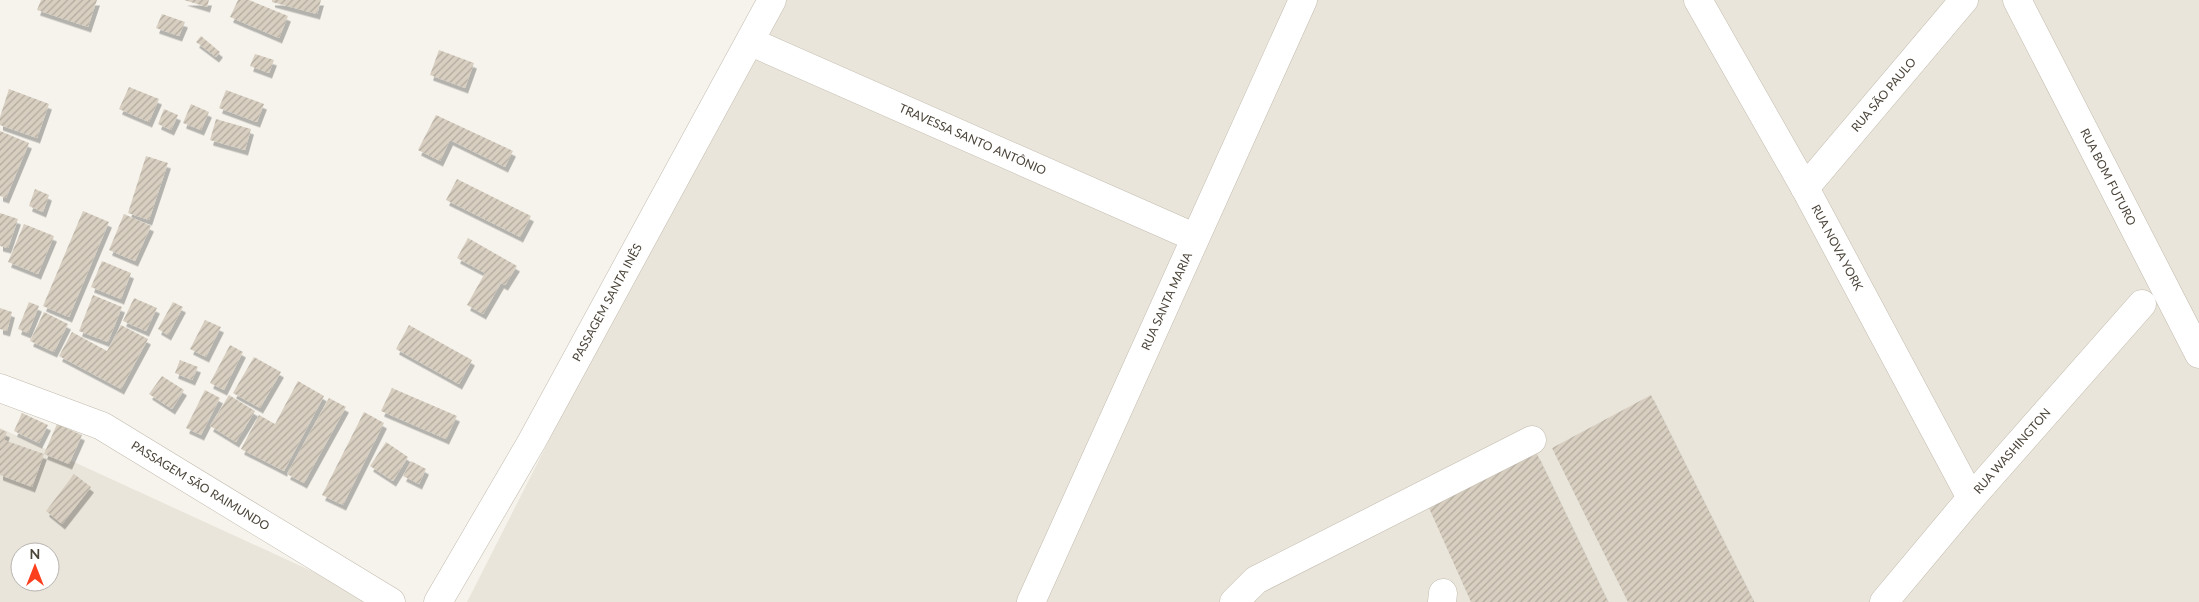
<svg xmlns="http://www.w3.org/2000/svg" width="2199" height="602" viewBox="0 0 2199 602" font-family="Lato,sans-serif">
	<style>
		.residential { fill: #eae5da; fill-rule: evenodd }
		.building { fill: url(#building-hatch); filter: url(#shadow) }
		.lines { fill: none; stroke-linecap: round; stroke-linejoin: round }
		.minor-casing { stroke: #c2bbae; stroke-width: 29 }
		.minor { stroke: #fff; stroke-width: 28 }
		.labels { text-anchor: middle; stroke-width: 4.5; stroke-linejoin: round; paint-order: stroke }
		.street-label { font-size: 12px; fill: #4b4439; stroke: #fff }
	</style>
	<defs>
		<pattern id="building-hatch" width="6" height="6" patternUnits="userSpaceOnUse" patternTransform="scale(1.25)"><rect width="6" height="6" fill="#d8cfc1"/><path d="M-1 1l2-2M0 6l6-6M5 7l2-2" fill="none" stroke="#b1aa9e"/></pattern>
		<filter id="shadow"><feDropShadow dx="3" dy="5.5" stdDeviation="0" flood-color="#0004"/></filter>
	</defs>
	<rect width="100%" height="100%" fill="#f6f3ec"/>
	<path class="residential" d="M776,0h1423v602h-1732l284,-560z
		M0,428l379,174h-379zM20,552h30v30h-30z"/>
	<path class="building" d="M41,0h56l-9,27 -51,-17z
		M184,0h25l-2,7z
		M238,0h11l39,16 -9,22 -49,-21z
		M272,0h49l-4,14 -45,-12z
		M162,14l23,8 -6,14 -23,-8z
		M201,36l19,16 -4,5 -20,-15z
		M439,50l35,13 -9,25 -35,-13z
		M255,54l19,6 -5,13 -19,-7z
		M129,87l30,12 -10,23 -30,-13z
		M9,89l40,15 -12,34 -37,-13v-8z
		M226,90l38,14 -7,18 -38,-14z
		M191,104l18,8 -8,18 -18,-7z
		M164,109l14,6 -7,15 -13,-6z
		M436,115l77,36 -8,16 -55,-27 -10,21 -22,-11z
		M216,119l35,10 -6,21 -35,-10z
		M0,131l29,12 -23,55 -6,-2z
		M146,156l22,7 -19,57 -21,-7z
		M457,179l74,37 -11,21 -74,-37z
		M35,189l14,6 -6,17 -14,-6z
		M83,211l26,11 -40,95 -26,-11z
		M0,213l18,6 -10,29 -8,-2z
		M124,214l27,12 -16,35 -26,-11z
		M24,224l30,12 -16,38 -30,-12z
		M468,238l49,28 -12,19 -4,-2 -18,31 -16,-9 18,-32 -28,-15z
		M102,261l29,12 -10,26 -30,-12z
		M93,295l29,12 -14,35 -29,-11z
		M134,298l23,10 -11,23 -23,-10z
		M29,302l10,4 -11,27 -10,-4z
		M173,302l10,5 -15,28 -10,-6z
		M0,308l12,4 -5,19 -7,-2z
		M44,312l24,12 -14,28 -24,-11z
		M205,320l16,7 -15,30 -16,-8z
		M121,325l27,14 -27,50 -62,-33 13,-24 35,19z
		M409,325l63,35 -13,24 -63,-35z
		M230,345l13,7 -19,38 -14,-7z
		M254,357l27,15 -21,36 -27,-15z
		M180,360l18,7 -6,13 -17,-7z
		M162,376l22,14 -12,19 -23,-15z
		M298,381l26,15 -40,75 -43,-22 18,-34 16,9z
		M392,388l65,28 -11,23 -65,-28z
		M205,390l15,8 -19,37 -15,-7z
		M229,395l26,16 -19,31 -26,-16z
		M1651,395l103,207h-126l-76,-154z
		M329,398l17,9 -42,76 -17,-9z
		M364,412l20,11 -41,82 -21,-10z
		M22,413l26,12 -9,18 -25,-12z
		M57,424l25,11 -13,29 -25,-10z
		M0,429l7,3 -3,8 40,14 -12,33 -32,-12z
		M386,442l22,15 -15,24 -23,-15z
		M1537,454l71,148h-137l-46,-103z
		M411,461l15,8 -7,15 -16,-8z
		M74,474l17,13 -29,37 -16,-13z"/>
	<g class="lines">
		<g class="minor-casing">
			<g id="minor">
				<path id="s1" d="M1698,0l107,188 166,310"/>
				<path id="s2" d="M2017,0l182,354"/>
				<path id="s3" d="M751,42l443,195"/>
				<path id="s4" d="M1805,188l159,-188"/>
				<path id="s5" d="M0,388l102,38 289,176"/>
				<path id="s6" d="M438,602l94,-161 240,-441"/>
				<path id="s7" d="M1031,602l272,-602"/>
				<path d="M1234,602l22,-22 276,-140"/>
				<path d="M1442,602l1,-9"/>
				<path id="s8" d="M1884,602l87,-104 171,-194"/>
			</g>
		</g>
		<use href="#minor" class="minor"/>
	</g>
	<g class="labels">
		<g class="street-label">
			<text dy="4" stroke="none"><textPath href="#s4" startOffset="122">RUA SÃO PAULO</textPath></text>
			<text dy="4" stroke="none"><textPath href="#s3" startOffset="242">TRAVESSA SANTO ANTÔNIO</textPath></text>
			<text dy="4" stroke="none"><textPath href="#s2" startOffset="199">RUA BOM FUTURO</textPath></text>
			<text dy="4" stroke="none"><textPath href="#s1" startOffset="284">RUA NOVA YORK</textPath></text>
			<text dy="4" stroke="none"><textPath href="#s7" startOffset="330">RUA SANTA MARIA</textPath></text>
			<text dy="4" stroke="none"><textPath href="#s6" startOffset="344">PASSAGEM SANTA INÊS</textPath></text>
			<text dy="4" stroke="none"><textPath href="#s8" startOffset="198">RUA WASHINGTON</textPath></text>
			<text dy="4" stroke="none"><textPath href="#s5" startOffset="224">PASSAGEM SÃO RAIMUNDO</textPath></text>
		</g>
	</g>
	<g transform="translate(35 567)"><circle r="24" fill="#ffffff" stroke="#b7b4b0"/>
	<path d="M0-4L9 19L0 12L-9 19Z" fill="#fc3f1d"/>
	<text y="-8" font-size="14" font-weight="bold" text-anchor="middle" fill="#4b4439">N</text>
	</g>
</svg>
